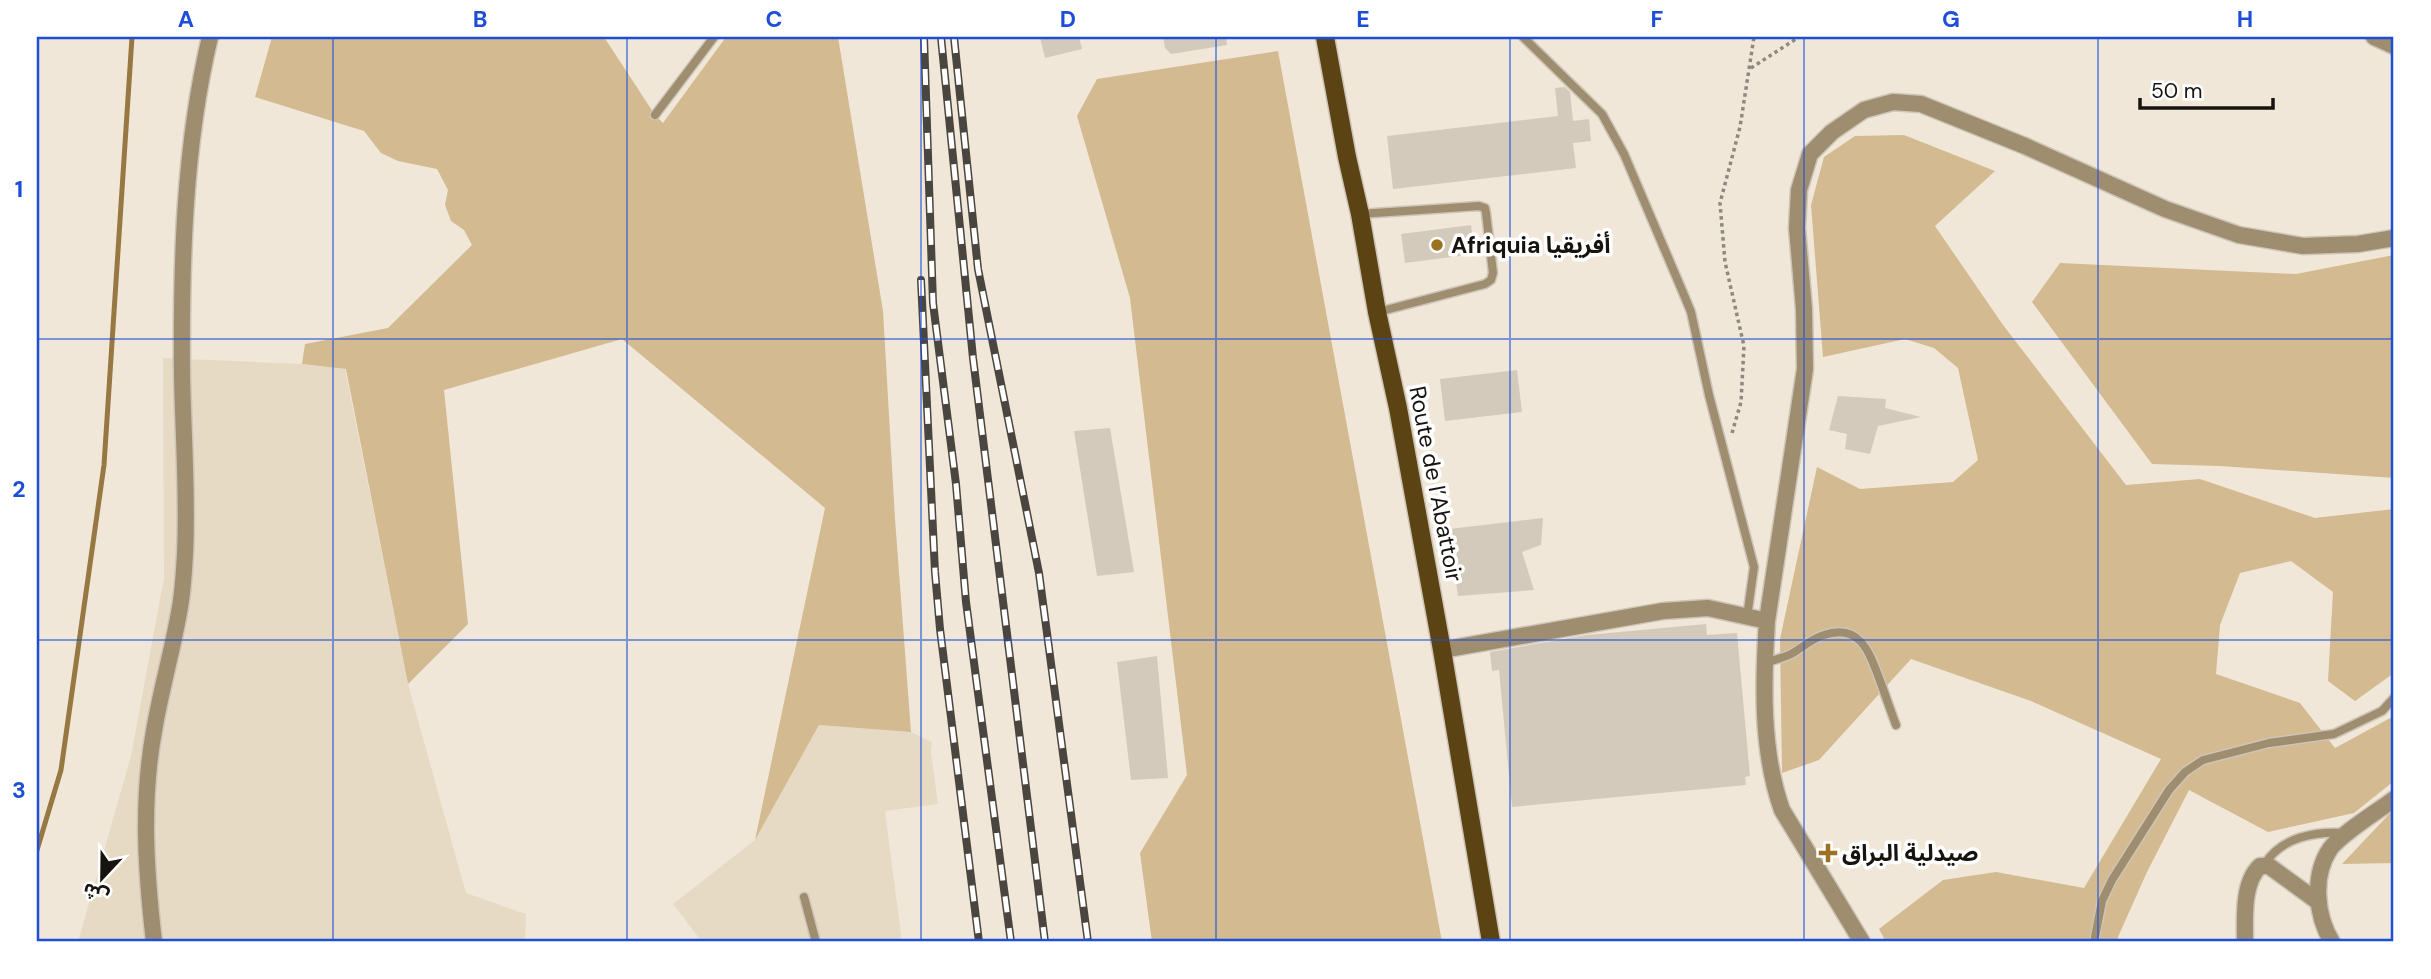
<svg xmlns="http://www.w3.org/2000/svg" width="2431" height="979" viewBox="0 0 2431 979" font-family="'DM Sans','Noto Sans Arabic',sans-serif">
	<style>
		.built { fill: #e7dac5 }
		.green { fill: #d3ba90 }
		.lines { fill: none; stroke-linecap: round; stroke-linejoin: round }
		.stream { stroke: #977843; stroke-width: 5 }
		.building { fill: #d3cabb }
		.lane-casing { stroke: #cdc5b8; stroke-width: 11 }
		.street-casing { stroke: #cdc5b8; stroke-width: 19 }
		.primary-casing { stroke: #cdc5b8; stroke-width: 21 }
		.path { stroke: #8e887e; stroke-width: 3.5; stroke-dasharray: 3.5 3.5; stroke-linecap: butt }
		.lane { stroke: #9f8d6f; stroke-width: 8 }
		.street { stroke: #9f8d6f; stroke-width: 16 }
		.primary { stroke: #5c4314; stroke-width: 18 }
		.rail-casing { stroke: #4a453e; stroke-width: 8 }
		.rail { stroke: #fff; stroke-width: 5; stroke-dasharray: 16; stroke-linecap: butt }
		.grid { fill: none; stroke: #1d4ed8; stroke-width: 2; stroke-opacity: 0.55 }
		.poi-dot { fill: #9c7220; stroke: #fff; stroke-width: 2.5 }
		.labels { text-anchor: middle; stroke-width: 7; stroke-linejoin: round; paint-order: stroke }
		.poi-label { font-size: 23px; font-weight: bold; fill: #17140f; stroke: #fff; text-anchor: start }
		.street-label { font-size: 23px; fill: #17140f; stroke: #fff }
		.neatline { fill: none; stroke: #1d4ed8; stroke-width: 2.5 }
		.grid-label { font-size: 23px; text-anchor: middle; font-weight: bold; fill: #1d4ed8 }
	</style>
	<rect width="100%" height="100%" fill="#f0e7d8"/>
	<path class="built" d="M163,358l139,6 43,5 63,315 58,209 60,21 -1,28h-447l53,-186 33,-178z
		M819,725l92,7 21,10 -1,10 7,52 -53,7 17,131h-200l-29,-38 82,-64z"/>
	<path class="green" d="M272,37h332l51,78 8,8 63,-86h112l45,274 12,208 16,213 -92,-7 -64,115 70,-332 -203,-169 -178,51 24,234 -60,60 -62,-315 -44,-5 3,-20 83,-16 84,-83 -8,-15 -13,-9 -6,-16 3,-15 -11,-21 -39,-8 -17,-8 -17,-22 -109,-34z
		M1278,51l164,891h-290l-12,-89 47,-78 -57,-477 -53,-182 20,-37z
		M1904,135l91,36 -60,55 68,99 123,160 74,-6 115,39 79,-9v164l-39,28 -27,-20 5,-89 -42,-31 -51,12 -20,52 -4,49 84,29 35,45 59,-32v65l-40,32 -86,19 -79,-42 -42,82 -29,65v5h-232l-7,-13 64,-49 53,-8 88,16 77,-129 -130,-58 -120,-42 -92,101 -37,13 -2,-134 37,-172 43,22 93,-7 25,-22 -20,-92 -24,-20 -29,-9 -82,18 -12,-152 13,-48 31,-21z
		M2394,255v223l-174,-12 -68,-2 -120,-162 28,-39 236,11z
		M2394,809v54l-52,1z"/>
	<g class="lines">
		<path class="stream" d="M37,850l24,-80 43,-305 28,-428"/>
	</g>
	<path class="building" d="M1040,37h39l3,12 -37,9z
		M1163,37h63l1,8 -56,9 -6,-6z
		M1565,87l5,5 3,29 16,-2 2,22 -18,2 3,25 -183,21 -6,-53 171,-20 -3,-28z
		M1471,225l4,29 -70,9 -4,-29z
		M1517,370l5,42 -77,9 -5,-42z
		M1838,396l48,3 -1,9 36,9 -43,9 -8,28 -25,-5 2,-15 -18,-4z
		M1110,428l24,144 -37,4 -23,-145z
		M1543,518l-2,27 -19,7 12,38 -76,6 -9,-67z
		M1706,624l1,11 30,-2 13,143 -5,1 1,8 -234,22 -13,-137 -7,1 -2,-19 97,-17z
		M1157,656l11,122 -37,2 -14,-118z"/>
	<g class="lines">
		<g class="lane-casing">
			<path id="lane" d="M1523,37l79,77 22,40 60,141 7,17 18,83 45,172 -7,50
				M655,115l59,-78
				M1360,214l119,-8 6,2 1,5 7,60 -2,7 -6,4 -107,28
				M1765,663c8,-3 18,-5 26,-9 11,-6 20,-15 33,-19 35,-12 45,16 55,43 6,16 11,31 17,47
				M2264,865c17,-28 51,-34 81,-32
				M804,897l12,45
				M2095,937l7,-36 10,-21 57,-90 16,-18 18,-12 66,-17 65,-9 48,-23 12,-13"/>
		</g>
		<g class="street-casing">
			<path id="street" d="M2374,37l20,9
				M1442,650l221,-39 45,-3 59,13
				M154,942c-8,-70 -13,-140 0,-211 7,-42 19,-82 26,-124 3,-17 4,-36 5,-53 3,-60 -2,-120 -3,-180 -1,-112 2,-228 28,-337
				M1862,942l-80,-132c-21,-59 -19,-127 -15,-189l38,-252 -1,-60 -7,-81 2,-38 11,-36 22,-22 32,-22 29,-8 28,2 104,42 140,63 74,26 64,11 55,-2 36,-6
				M2245,942c0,-23 -3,-59 15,-76h9l48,35
				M2332,942c-16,-26 -20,-66 -2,-93 12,-16 47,-37 64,-50"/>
		</g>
		<g class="primary-casing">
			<path id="primary" d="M1325,37l22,120 13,57 17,98 21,96 44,242 49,292"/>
		</g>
		<path class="path" d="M1751,68l48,-31
			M1732,433l9,-31 3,-56 -19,-84 -5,-59 20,-76 14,-90"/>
		<use href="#lane" class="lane"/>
		<use href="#street" class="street"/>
		<use href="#primary" class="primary"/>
		<g class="rail-casing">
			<path id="rail" d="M924,37l9,266 23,181 10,118 45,340
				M941,37l32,321 72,584
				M954,37l24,232 61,304 49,369
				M921,280l14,292 5,57 39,313"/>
		</g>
		<use href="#rail" class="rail"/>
	</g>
	<path class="grid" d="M333,37v905M627,37v905M921,37v905M1216,37v905M1510,37v905M1804,37v905M2098,37v905M37,339h2357M37,640h2357"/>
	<g class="poi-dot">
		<circle cx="1437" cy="245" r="7"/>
		<path d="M1824.5 842.5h7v7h7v7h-7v7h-7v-7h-7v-7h7z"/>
	</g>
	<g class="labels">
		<g class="poi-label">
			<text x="1451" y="253">Afriquia أفريقيا</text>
			<text x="1842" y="861">صيدلية البراق</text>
		</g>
		<g class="street-label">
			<text transform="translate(1436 484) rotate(79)" y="8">Route de l’Abattoir</text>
		</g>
	</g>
	<rect width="2431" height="979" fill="none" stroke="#ffffff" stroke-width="77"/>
	<g transform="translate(102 878) rotate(202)" stroke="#ffffff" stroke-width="5" paint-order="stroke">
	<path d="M0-5L12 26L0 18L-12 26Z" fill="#17140f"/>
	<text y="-10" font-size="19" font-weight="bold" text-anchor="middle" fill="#17140f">ش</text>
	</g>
	<path d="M2140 98v10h133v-10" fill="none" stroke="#17140f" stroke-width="3.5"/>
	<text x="2151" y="98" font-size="21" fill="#17140f" stroke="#ffffff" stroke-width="5" paint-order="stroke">50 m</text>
	<rect x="38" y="38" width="2354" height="902" class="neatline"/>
	<g class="grid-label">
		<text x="186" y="27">A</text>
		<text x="480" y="27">B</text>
		<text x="774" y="27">C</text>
		<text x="1068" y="27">D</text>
		<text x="1363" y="27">E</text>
		<text x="1657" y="27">F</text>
		<text x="1951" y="27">G</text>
		<text x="2245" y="27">H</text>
		<text x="19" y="197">1</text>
		<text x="19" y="497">2</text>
		<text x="19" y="798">3</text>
	</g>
</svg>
